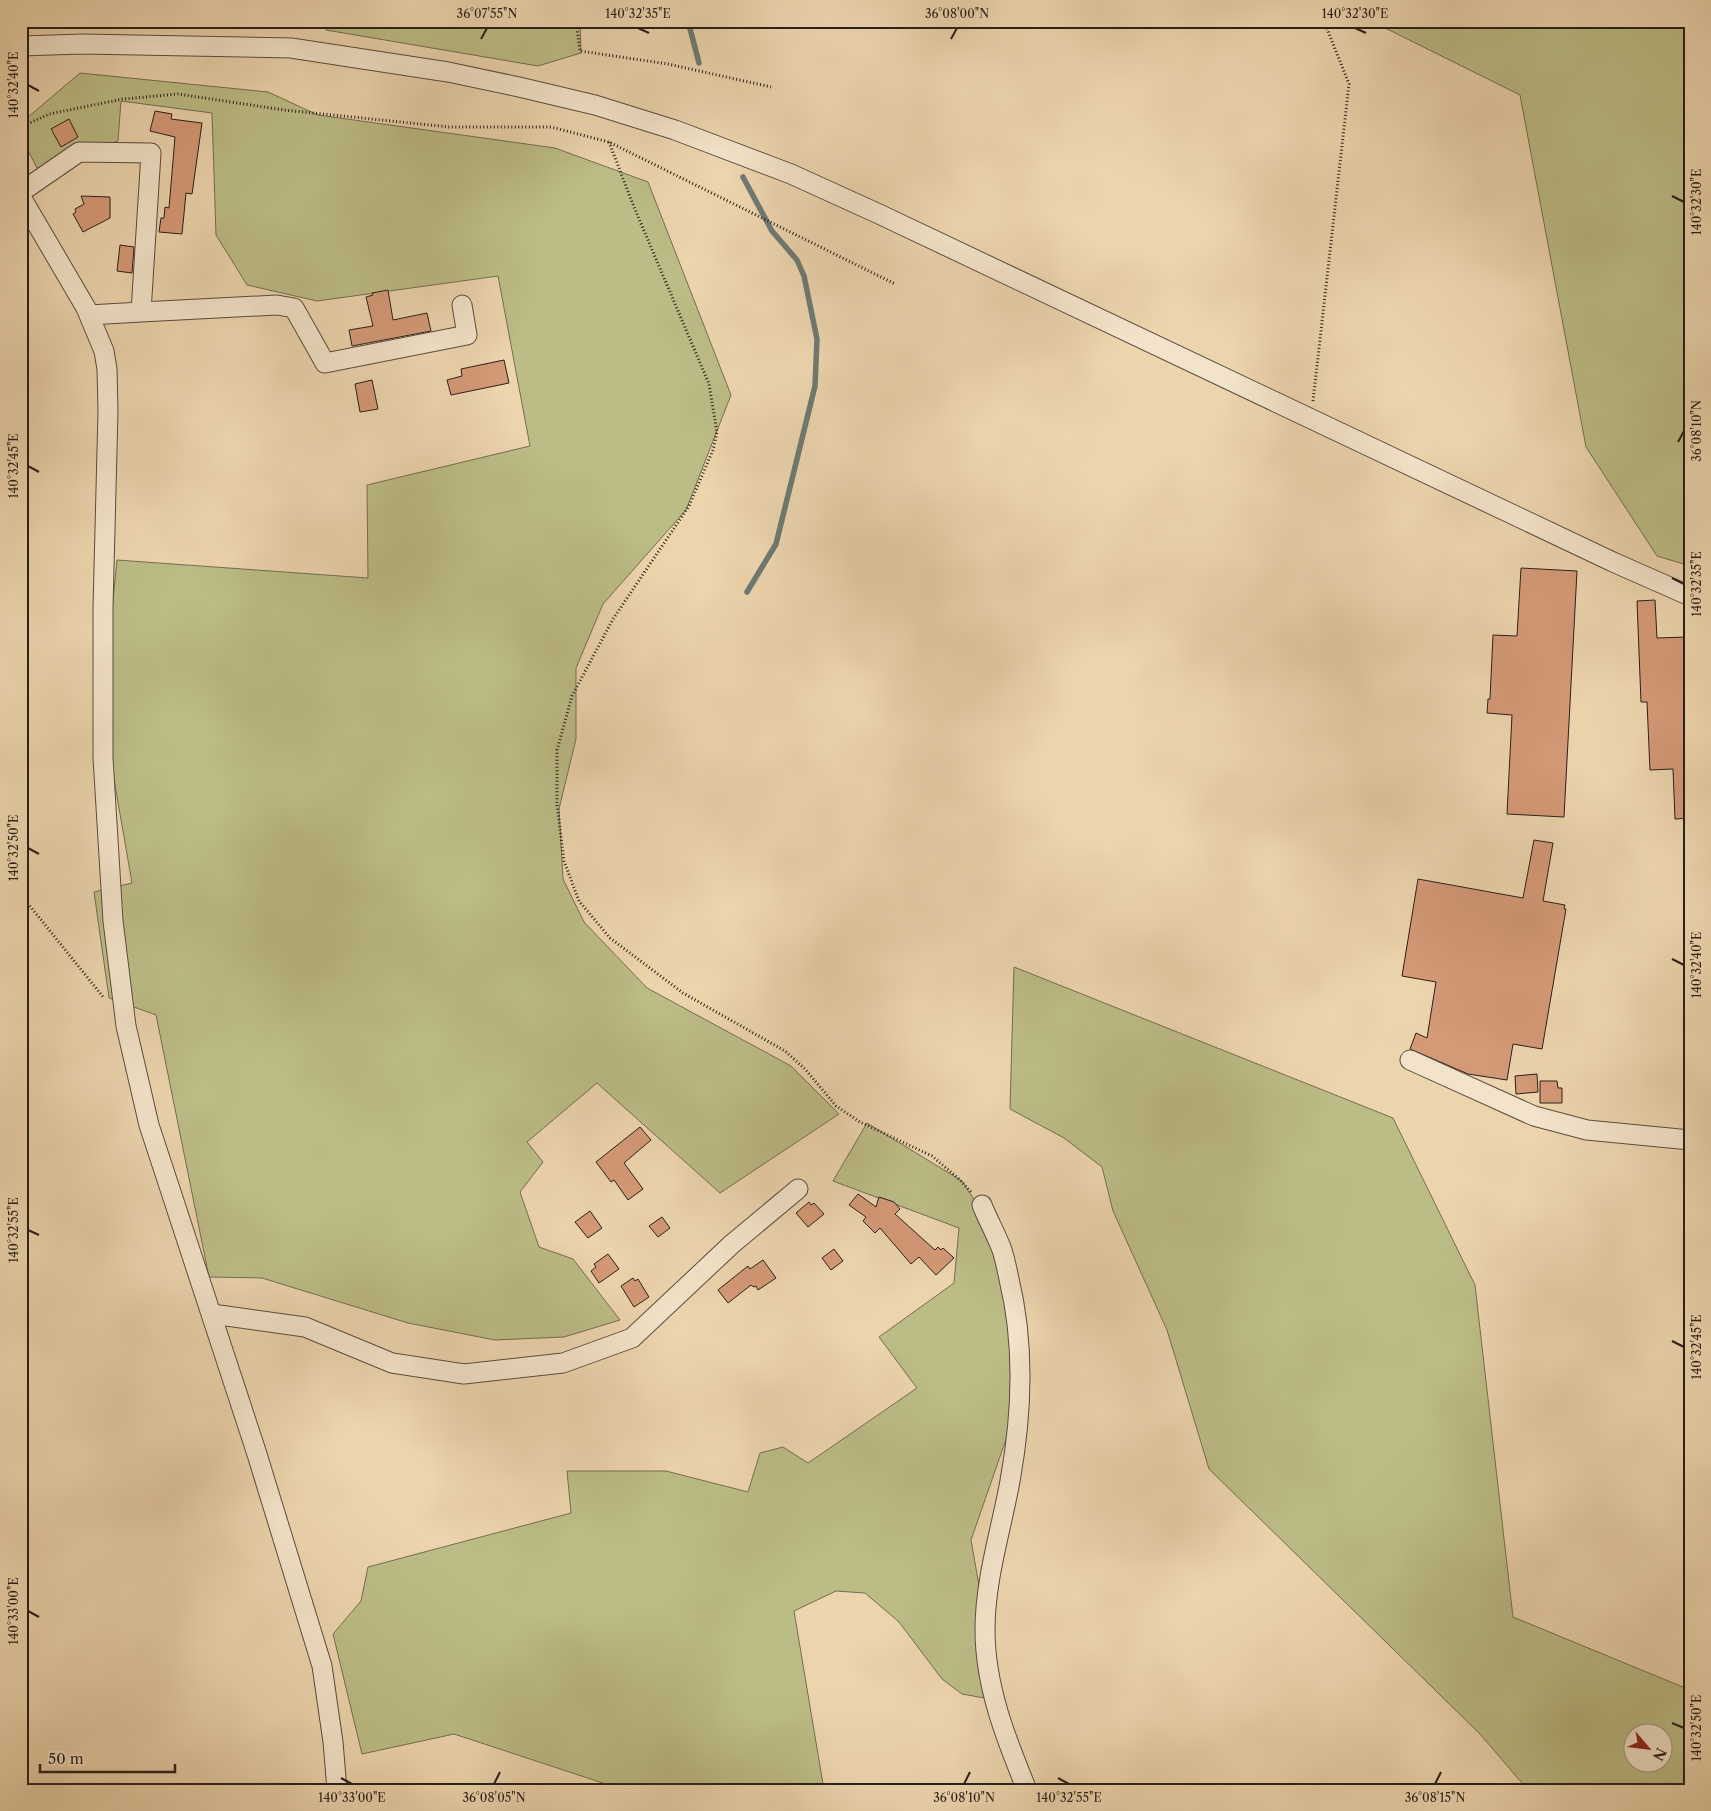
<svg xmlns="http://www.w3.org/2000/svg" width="1711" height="1811" viewBox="0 0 1711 1811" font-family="'Libre Caslon Text',serif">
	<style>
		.green { fill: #bcbc86; stroke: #736e50; fill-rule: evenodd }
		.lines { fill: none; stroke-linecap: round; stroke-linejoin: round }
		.stream { stroke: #6d7a74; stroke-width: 5.5 }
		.building { fill: #d49977; stroke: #2a1f19 }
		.minor-casing { stroke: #5a4c3e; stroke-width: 21 }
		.path { stroke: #2a1f19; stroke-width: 3; stroke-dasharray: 1 2.5; stroke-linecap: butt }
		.minor { stroke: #f3e3ca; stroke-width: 19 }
		.ticks { fill: none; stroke: #2a1f19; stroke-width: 2 }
		.neatline { fill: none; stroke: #2a1f19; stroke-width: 2 }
		.ticks-label { font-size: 12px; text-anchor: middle; fill: #2a1f19 }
	</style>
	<rect width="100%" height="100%" fill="#ecd4ad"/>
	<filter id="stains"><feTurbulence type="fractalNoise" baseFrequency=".004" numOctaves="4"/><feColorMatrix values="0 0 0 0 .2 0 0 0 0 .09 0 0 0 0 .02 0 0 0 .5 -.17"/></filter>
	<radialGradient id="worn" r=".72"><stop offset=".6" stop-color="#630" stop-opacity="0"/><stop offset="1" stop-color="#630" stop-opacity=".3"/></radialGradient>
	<path class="green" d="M328,21h252l1,32 -43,13 -212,-36z
		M1371,21h319v545l-33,-10 -71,-109 -66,-352z
		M80,73l188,19 50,23 237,33 93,34 83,213 -45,115 -83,94 -27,64v71l-17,70 4,70 21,43 63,66 144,78 48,48 -119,79 -123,-110 -70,59 16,20 -23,30 19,55 34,12 47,61 -56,17 -69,3 -87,-17 -146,-45 -53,-1 -53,-262 -47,-17 -15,-106 38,-9 -30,-173 15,-150 251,18 -1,-93 163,-39 -32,-170 -181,25 -70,-16 -31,-50 -4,-122 -91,-12 -3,40 -81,27 -16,-31v-14z
		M1014,967l379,151 82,167 38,332 177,73v100h-162l-48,-56 -271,-265 -42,-139 -54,-119 -11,-44 -38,-29 -54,-29zM1634,1734h30v30h-30z
		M867,1123l95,58 25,38 41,157 -57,164 24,137 -11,21 -22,-4 -20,-15 -43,-57 -34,-29 -29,-2 -42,20 30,179h-200l-170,-56 -92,20 -29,-120 28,-33 7,-34 203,-54 -4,-42h99l82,21 12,-39 23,-6 25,16 109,-75 -38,-51 75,-54 5,-55 -126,-47z"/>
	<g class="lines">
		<path class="stream" d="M688,21l11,42
			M743,177l29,54 25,29 7,16 13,63 -2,47 -39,158 -29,48"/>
	</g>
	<path class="building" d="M155,111l17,3 -1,5 31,4 -10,71 -6,-1 -4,41 -23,-2 2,-14h3l1,-11 4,1 6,-71 -25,-6z
		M69,119l9,18 -17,10 -10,-18z
		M81,196l29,1v21l-27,14 -10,-18 3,-2 -1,-3 9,-5z
		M120,245l14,2 -2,26 -15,-2z
		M388,290l5,30 34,-7 4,18 -79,15 -3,-16 24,-4 -7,-29 7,-2 -1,-2z
		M504,360l5,23 -58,12 -4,-15 15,-4 -1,-7z
		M372,380l6,29 -18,3 -5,-28z
		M1521,568l56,3 -13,246 -57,-3 5,-99 -25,-2 1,-14h2l3,-64 24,1z
		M1655,600l2,38 30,-1 3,68v113l-15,1 -2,-50 -23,1 -3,-68h-6l-4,-101z
		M1534,840l19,3 -10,58 22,4 -1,4h2l-24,140 -29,-5 -6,36 -39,-6 -58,-25 6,-16 11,5 9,-56 -34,-6 16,-97 105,19z
		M1537,1074l1,18 -22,2 -1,-18z
		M1540,1081h17l1,7h4v15h-22z
		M640,1127l11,13 -27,23 19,26 -15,11 -14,-20 -3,2 -15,-20z
		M858,1194l18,13 3,-10 15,5 6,7 -5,5 40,36 3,-3 3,3 2,-2 11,10 -18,17 -17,-18 -8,7 -31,-36 -5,5 -12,-12 3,-4 -17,-12z
		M809,1202l2,3 3,-2 10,11 -16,13 -12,-14z
		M590,1211l12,17 -14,10 -13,-16z
		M662,1217l8,11 -12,9 -9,-11z
		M834,1249l9,12 -12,9 -9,-12z
		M608,1254l11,15 -20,14 -8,-12 5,-4 -2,-3z
		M763,1260l13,18 -18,12 -2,-4 -2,1 -3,-2 -23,18 -10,-13 30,-24 2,3z
		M633,1278l2,3 3,-2 11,18 -15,10 -13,-21z"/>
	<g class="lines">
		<g class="minor-casing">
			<path id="minor" d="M21,46l62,-2 208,4 157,24 71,15 76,18 80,25 116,44 88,40 734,348 77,34
				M21,192l58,-40 72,1 -10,159 -52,3
				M21,197l65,111 18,43 3,18 1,42 -5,197v150l10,163 13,105 23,99 107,326 66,215 11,76 4,48
				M141,312l136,-7 17,3 31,55 142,-28 -5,-30
				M1410,1060l124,56 53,14 103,10
				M982,1205c6,15 14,29 20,45 3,9 5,19 7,29 16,66 13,136 1,202 -9,50 -25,98 -25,149 0,56 21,109 42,160
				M212,1314l93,13 87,36 72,11 99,-11 69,-25 100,-94 66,-55"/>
		</g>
		<path class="path" d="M576,21l4,30 88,13 103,23
			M21,127l28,-13 74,-15 55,-5 106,16 165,17h102l58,15 286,142
			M609,142l25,65 75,177 8,48 -4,18 -24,56 -76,113 -41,77 -15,54v54l7,57 15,40 31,37 73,55 102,58 20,18 31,37 24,16 72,34 26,22 14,15
			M1313,401l36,-317 -25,-63
			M21,895l83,103"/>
		<use href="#minor" class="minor"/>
	</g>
	<path class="ticks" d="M638,28l11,5M1355,28l11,5M481,39l6,-11M951,39l6,-11M28,85l11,6M1672,196l12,6M1678,442l6,-11M28,466l11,6M1672,578l12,6M28,848l11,6M1672,959l12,6M28,1230l11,5M1672,1341l12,6M28,1611l11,6M1672,1723l12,5M341,1778l11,6M1058,1778l11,6M494,1784l6,-12M964,1784l6,-12M1435,1784l6,-12"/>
	<rect width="1711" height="1811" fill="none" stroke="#ecd4ad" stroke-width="55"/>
	<g transform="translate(1648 1748) rotate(118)"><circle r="24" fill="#f3e3ca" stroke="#a39583"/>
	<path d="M0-4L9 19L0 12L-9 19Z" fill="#8f2418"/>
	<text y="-8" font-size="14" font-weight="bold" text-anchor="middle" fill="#2a1f19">N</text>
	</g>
	<path d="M40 1764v8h135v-8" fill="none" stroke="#2a1f19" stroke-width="2.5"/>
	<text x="48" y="1764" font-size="15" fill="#2a1f19" stroke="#f3e3ca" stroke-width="4" paint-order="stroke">50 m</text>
	<rect x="28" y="28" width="1656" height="1756" class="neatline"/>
	<g class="ticks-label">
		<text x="487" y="18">36°07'55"N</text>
		<text x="638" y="18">140°32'35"E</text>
		<text x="957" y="18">36°08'00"N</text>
		<text x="1355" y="18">140°32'30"E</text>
		<text transform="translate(14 85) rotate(-90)" y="4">140°32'40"E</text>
		<text transform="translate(1697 202) rotate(-90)" y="4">140°32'30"E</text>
		<text transform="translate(1697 431) rotate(-90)" y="4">36°08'10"N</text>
		<text transform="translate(14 466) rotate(-90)" y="4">140°32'45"E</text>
		<text transform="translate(1697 584) rotate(-90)" y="4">140°32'35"E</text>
		<text transform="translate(14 848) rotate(-90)" y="4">140°32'50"E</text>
		<text transform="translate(1697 965) rotate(-90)" y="4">140°32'40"E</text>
		<text transform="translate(14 1230) rotate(-90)" y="4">140°32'55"E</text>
		<text transform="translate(1697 1347) rotate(-90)" y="4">140°32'45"E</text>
		<text transform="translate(14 1611) rotate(-90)" y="4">140°33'00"E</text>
		<text transform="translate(1697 1728) rotate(-90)" y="4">140°32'50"E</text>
		<text x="352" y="1802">140°33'00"E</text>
		<text x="494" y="1802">36°08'05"N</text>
		<text x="964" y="1802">36°08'10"N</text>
		<text x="1069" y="1802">140°32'55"E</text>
		<text x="1435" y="1802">36°08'15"N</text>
	</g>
	<rect width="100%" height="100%" filter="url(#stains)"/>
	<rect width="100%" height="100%" fill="url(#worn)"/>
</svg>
